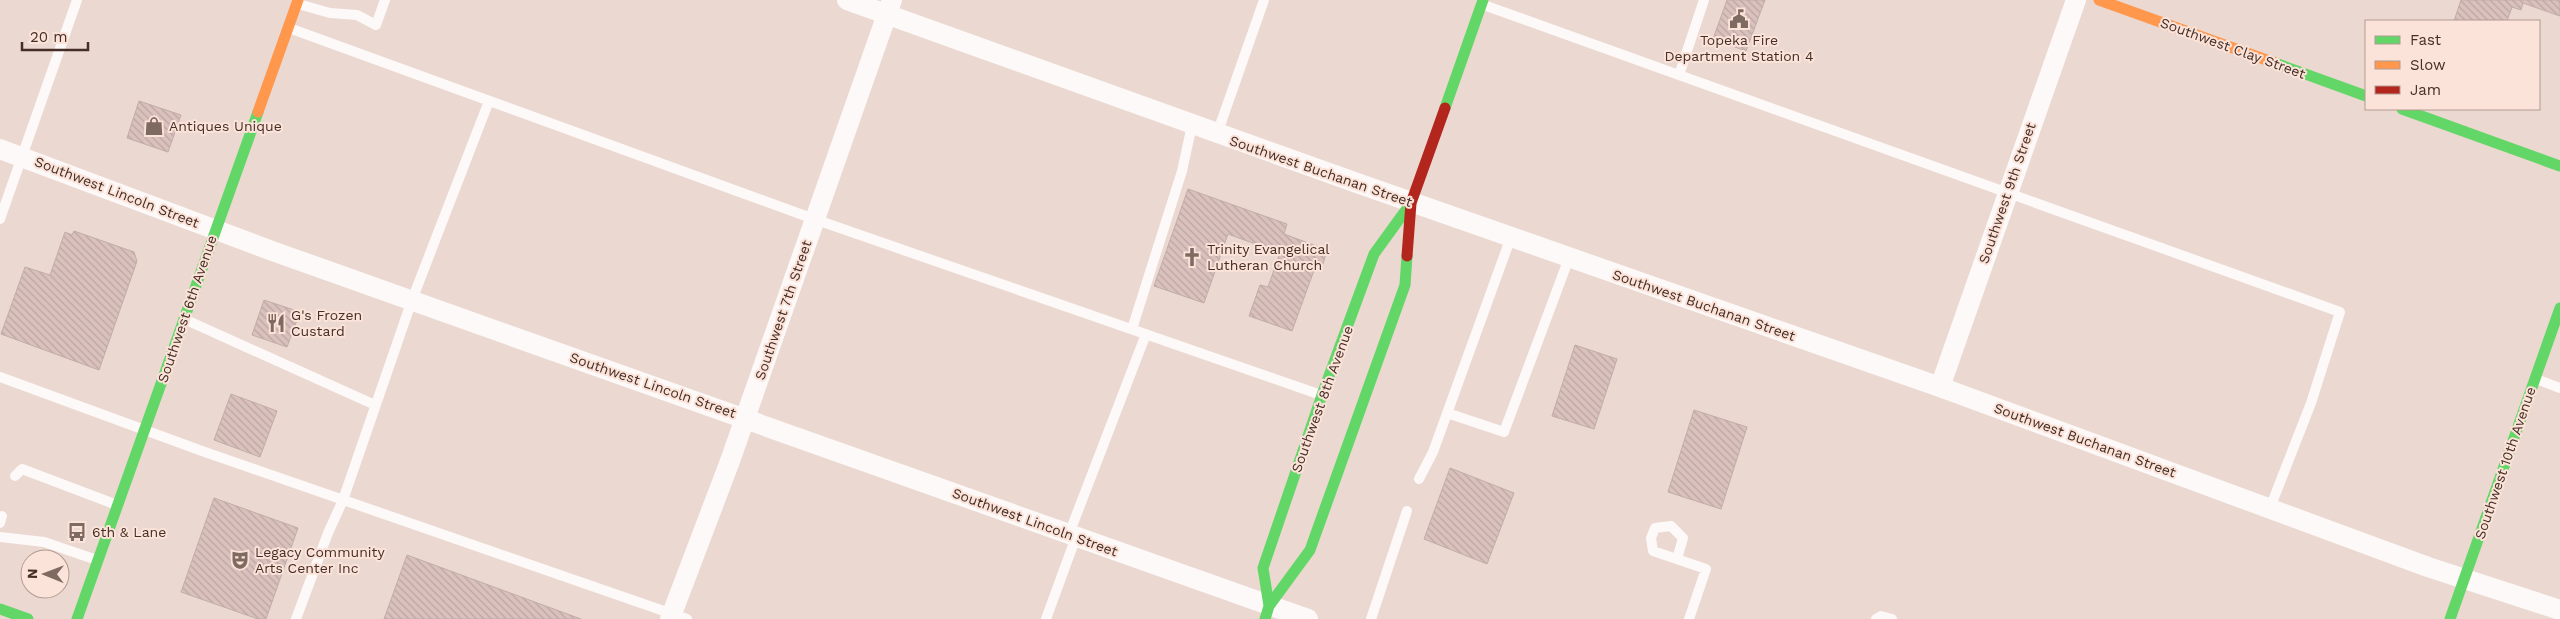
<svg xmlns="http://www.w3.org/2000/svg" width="2560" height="619" viewBox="0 0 2560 619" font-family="'Work Sans',sans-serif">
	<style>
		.building { fill: url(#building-back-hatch); stroke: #c1ada8 }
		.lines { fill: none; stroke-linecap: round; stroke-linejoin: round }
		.lane { stroke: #fcf9f8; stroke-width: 10 }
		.street { stroke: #fcf9f8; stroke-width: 20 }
		.fast { stroke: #63d668; stroke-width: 11 }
		.slow { stroke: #ff974d; stroke-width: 11 }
		.jam { stroke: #b3261e; stroke-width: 11 }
		.labels { text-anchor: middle; stroke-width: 4; stroke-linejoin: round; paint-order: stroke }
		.poi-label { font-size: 14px; fill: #452e25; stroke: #fce3d9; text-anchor: start }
		.street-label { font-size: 14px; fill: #452e25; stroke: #fce3d9 }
	</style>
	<defs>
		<pattern id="building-back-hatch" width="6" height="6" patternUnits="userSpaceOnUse" patternTransform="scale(1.25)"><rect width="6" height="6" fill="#dac1bd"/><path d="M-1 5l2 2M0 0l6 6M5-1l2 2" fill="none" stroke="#bca6a2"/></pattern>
	</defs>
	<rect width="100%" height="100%" fill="#ebd8d0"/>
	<path class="building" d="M1727,0h38l-19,51 -33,-12z
		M2461,0h99v16l-37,-13 -2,7 -9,-3 -5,14h-53z
		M139,101l42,14 -13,37 -41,-14z
		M1188,189l99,35 -3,10 43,16 -4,14 -6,-2 -25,69 -43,-15 11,-31 8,2 12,-34 -52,-19 -24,69 -50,-17z
		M74,231l60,21 3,9 -38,109 -98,-36 24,-67 25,8 15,-43 7,3z
		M264,300l36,12 -13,35 -35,-12z
		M1575,345l42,14 -23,70 -42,-13z
		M231,394l46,17 -17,46 -46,-17z
		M1694,410l53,17 -26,82 -53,-17z
		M1450,468l64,25 -27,71 -63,-25z
		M214,498l84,30 -32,91h-8l-77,-27z
		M407,555l174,64h-197z"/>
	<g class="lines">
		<path class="lane" d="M298,4l32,9 27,2 19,10 9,-25
			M1481,4l859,308 -29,91 -41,105
			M289,28l525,191 507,176
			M1679,75l25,-75
			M1217,134l47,-134
			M0,219l77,-219
			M184,319l191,86
			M1132,329l50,-158 10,-46
			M0,377l202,74 485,168
			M2536,379l24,9
			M1447,413l57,19 65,-174
			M15,476l7,-7 95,36
			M1419,479l14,-27 78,-215
			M0,523l2,-7
			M1069,534l77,-200
			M0,537l44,5 53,18
			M1677,559l6,-21 -12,-12 -16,2 -4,10 2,13 53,18 -17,50
			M296,619l32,-86 15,-33 69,-200 77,-199
			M1046,619l30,-82
			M1371,619l36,-108
			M1876,619l5,-3 11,3"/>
		<path class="street" d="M847,0l510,183 583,204 488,180 132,43
			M0,149l275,103 1033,367
			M1940,387l136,-387
			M670,619l60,-158 162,-461"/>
		<path class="fast" d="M2275,63l91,33
			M1445,108l38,-108
			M2402,109l158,57
			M1269,606l-6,-38 59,-173 52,-141 37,-51
			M0,609l28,10
			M77,619l181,-507
			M1265,619l4,-13 41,-56 95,-265 2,-29
			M2450,619l110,-311"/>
		<path class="slow" d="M2099,0l176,63
			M258,112l40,-112"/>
		<path class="jam" d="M1407,256l4,-53 34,-95"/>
	</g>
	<defs>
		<g id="civic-bare" transform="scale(1.5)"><path d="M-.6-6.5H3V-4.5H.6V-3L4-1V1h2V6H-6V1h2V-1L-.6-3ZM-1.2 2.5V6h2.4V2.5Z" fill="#7f6a61" stroke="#fce3d9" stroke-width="2.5" paint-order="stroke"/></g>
		<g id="shop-bare" transform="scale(1.5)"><path d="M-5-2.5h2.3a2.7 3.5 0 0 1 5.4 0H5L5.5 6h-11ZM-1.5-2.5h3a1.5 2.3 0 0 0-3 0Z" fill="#7f6a61" stroke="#fce3d9" stroke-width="2.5" paint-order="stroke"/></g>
		<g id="church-bare" transform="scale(1.5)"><path d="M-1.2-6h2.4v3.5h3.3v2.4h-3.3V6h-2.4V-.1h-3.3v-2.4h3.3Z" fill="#7f6a61" stroke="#fce3d9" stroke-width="2.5" paint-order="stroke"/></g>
		<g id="restaurant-bare" transform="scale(1.5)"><path d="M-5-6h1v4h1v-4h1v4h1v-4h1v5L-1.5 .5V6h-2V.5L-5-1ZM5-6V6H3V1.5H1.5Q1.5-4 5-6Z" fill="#7f6a61" stroke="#fce3d9" stroke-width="2.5" paint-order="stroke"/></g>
		<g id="bus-bare" transform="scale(1.5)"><path d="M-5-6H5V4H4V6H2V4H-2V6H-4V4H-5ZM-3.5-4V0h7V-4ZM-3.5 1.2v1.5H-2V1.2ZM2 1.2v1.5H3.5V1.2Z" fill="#7f6a61" stroke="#fce3d9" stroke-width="2.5" paint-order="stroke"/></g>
		<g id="theatre-bare" transform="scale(1.5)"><path d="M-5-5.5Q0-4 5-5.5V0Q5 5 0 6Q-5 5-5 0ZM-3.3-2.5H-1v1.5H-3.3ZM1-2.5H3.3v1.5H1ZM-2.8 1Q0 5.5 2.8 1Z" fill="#7f6a61" stroke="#fce3d9" stroke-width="2.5" paint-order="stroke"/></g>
	</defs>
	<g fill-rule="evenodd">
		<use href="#civic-bare" x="1739" y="19"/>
		<use href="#shop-bare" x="154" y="126"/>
		<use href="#church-bare" x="1192" y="257"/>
		<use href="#restaurant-bare" x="276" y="323"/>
		<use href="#bus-bare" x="77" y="532"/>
		<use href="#theatre-bare" x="240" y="560"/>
	</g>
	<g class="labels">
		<g class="poi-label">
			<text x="1739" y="45" text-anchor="middle">Topeka Fire<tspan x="1739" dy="16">Department Station 4</tspan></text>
			<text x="169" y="131">Antiques Unique</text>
			<text x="1207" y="254">Trinity Evangelical<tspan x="1207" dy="16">Lutheran Church</tspan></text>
			<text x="291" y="320">G's Frozen<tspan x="291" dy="16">Custard</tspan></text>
			<text x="92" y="537">6th &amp; Lane</text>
			<text x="255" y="557">Legacy Community<tspan x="255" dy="16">Arts Center Inc</tspan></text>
		</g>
		<g class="street-label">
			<text transform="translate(2233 48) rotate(20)" y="5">Southwest Clay Street</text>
			<text transform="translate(1321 171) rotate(19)" y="5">Southwest Buchanan Street</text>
			<text transform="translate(117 192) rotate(21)" y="5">Southwest Lincoln Street</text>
			<text transform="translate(2007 193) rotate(-71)" y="5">Southwest 9th Street</text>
			<text transform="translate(1704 305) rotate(19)" y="5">Southwest Buchanan Street</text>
			<text transform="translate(187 309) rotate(-71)" y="5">Southwest 6th Avenue</text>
			<text transform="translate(783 310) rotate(-71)" y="5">Southwest 7th Street</text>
			<text transform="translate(653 385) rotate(19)" y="5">Southwest Lincoln Street</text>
			<text transform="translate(1322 399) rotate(-70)" y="5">Southwest 8th Avenue</text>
			<text transform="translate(2085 440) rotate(20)" y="5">Southwest Buchanan Street</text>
			<text transform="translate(2505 463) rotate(-71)" y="5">Southwest 10th Avenue</text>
			<text transform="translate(1035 522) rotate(20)" y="5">Southwest Lincoln Street</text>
		</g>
	</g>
	<rect x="2365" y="20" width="175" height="90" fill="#fce3d9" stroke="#b39b91"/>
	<rect x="2375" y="36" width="25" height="8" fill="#63d668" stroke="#b39b91"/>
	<text x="2410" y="45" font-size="15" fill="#452e25">Fast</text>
	<rect x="2375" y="61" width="25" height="8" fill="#ff974d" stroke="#b39b91"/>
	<text x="2410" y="70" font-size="15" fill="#452e25">Slow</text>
	<rect x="2375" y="86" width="25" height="8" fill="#b3261e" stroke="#b39b91"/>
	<text x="2410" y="95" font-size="15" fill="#452e25">Jam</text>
	<g transform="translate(45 574) rotate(271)"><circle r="24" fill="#fce3d9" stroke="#b39b91"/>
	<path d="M0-4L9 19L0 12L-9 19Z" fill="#7f6a61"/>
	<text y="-8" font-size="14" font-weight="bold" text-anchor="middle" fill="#452e25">N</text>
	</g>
	<path d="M22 42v8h66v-8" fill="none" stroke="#452e25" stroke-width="2.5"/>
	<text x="30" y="42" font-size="15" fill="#452e25" stroke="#fce3d9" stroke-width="4" paint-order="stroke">20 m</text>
</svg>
